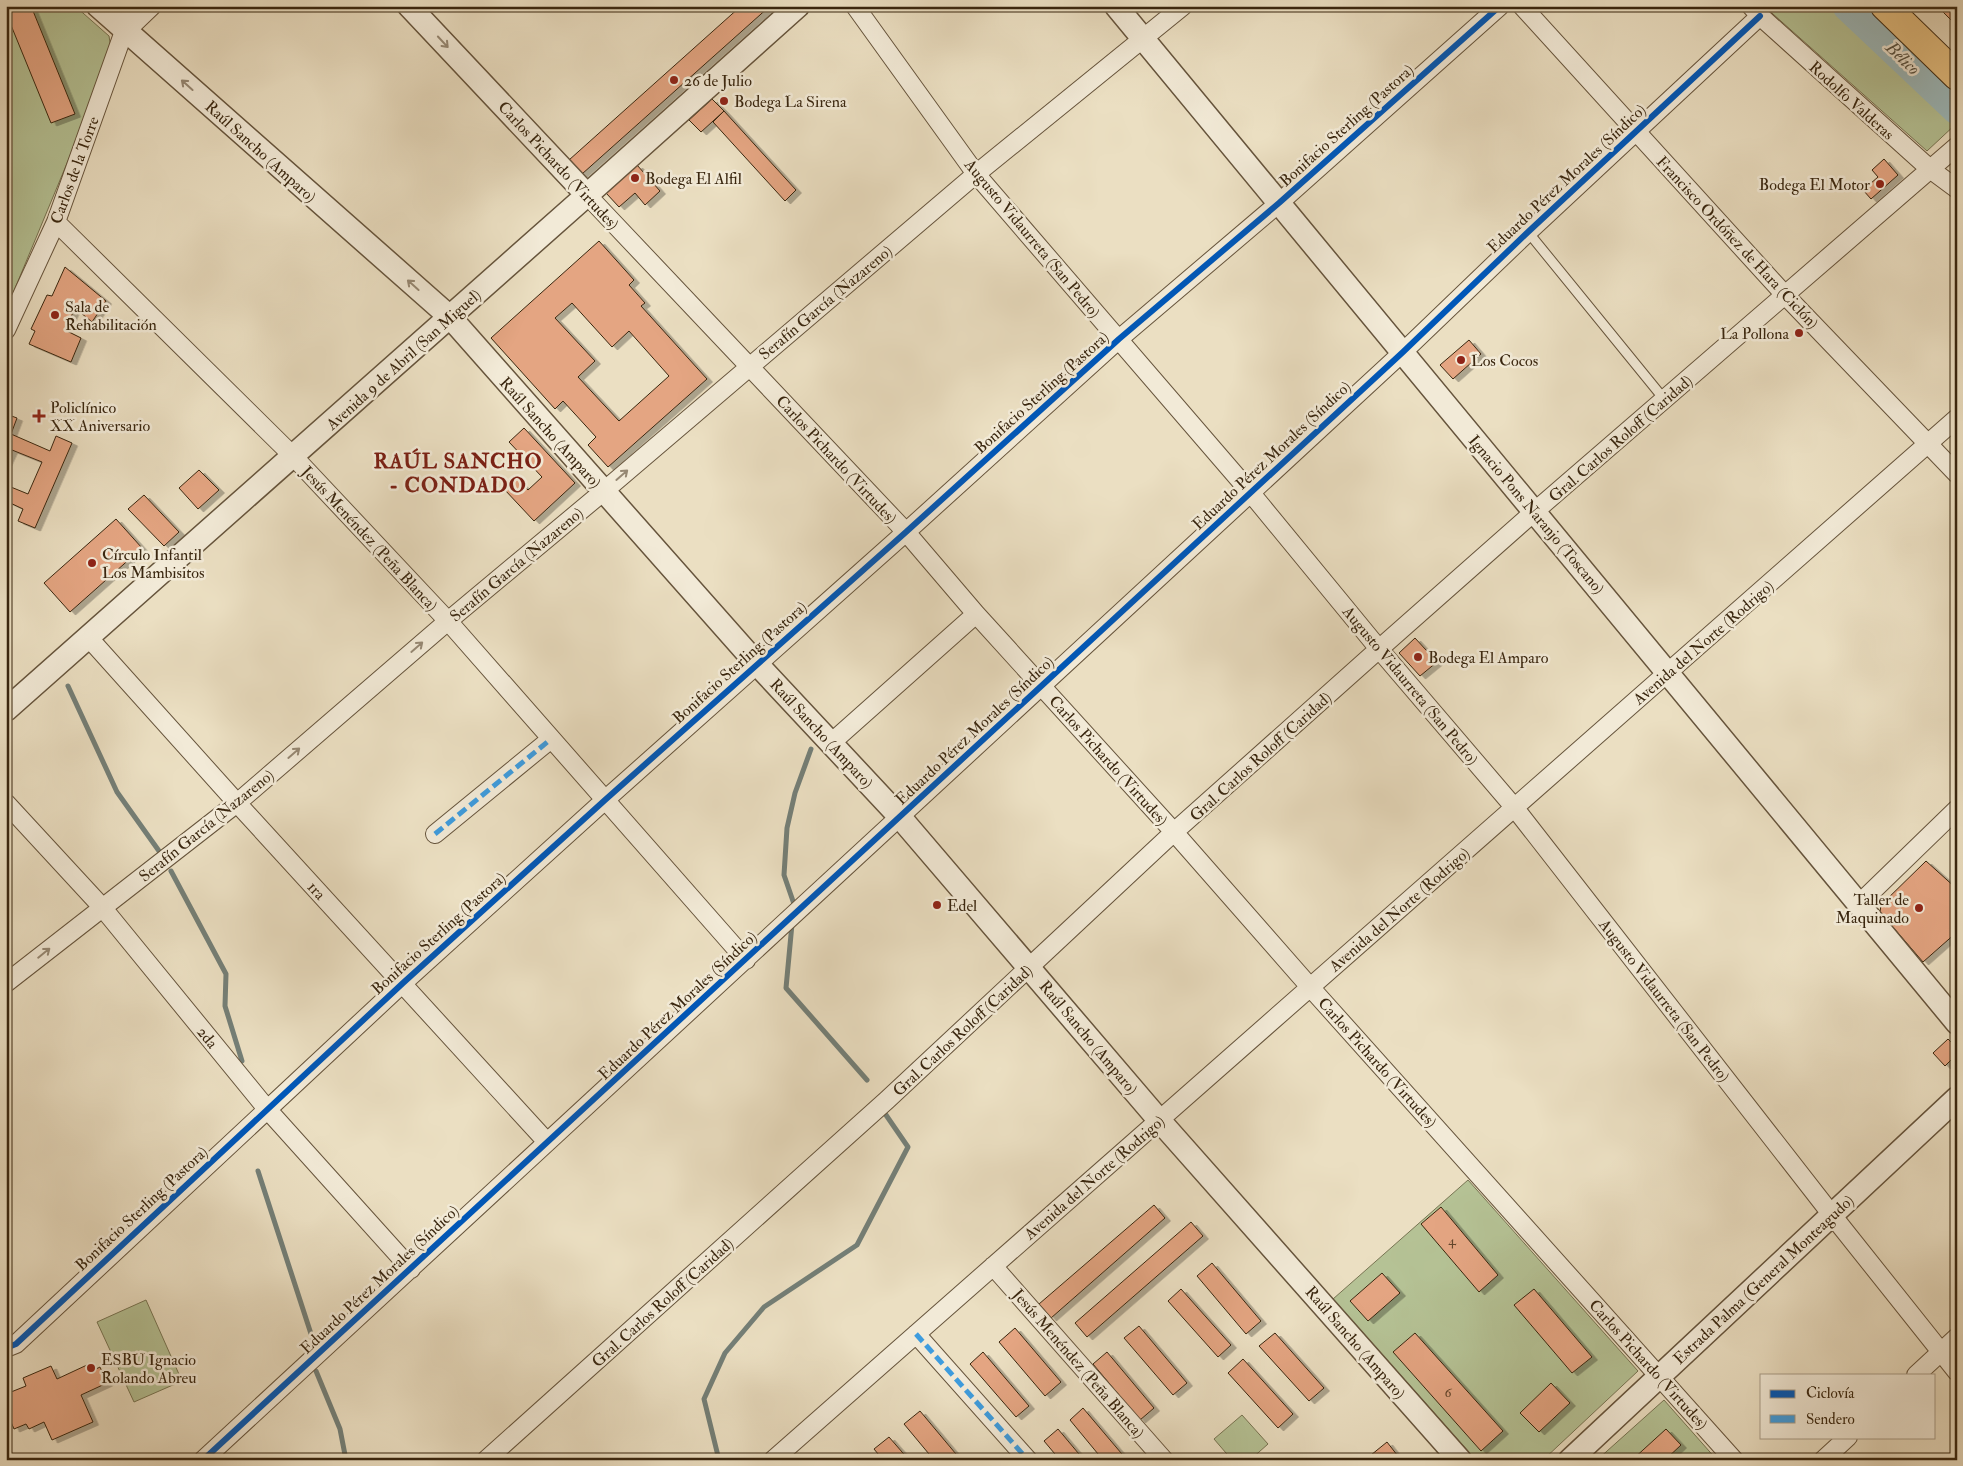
<svg xmlns="http://www.w3.org/2000/svg" width="1963" height="1466" viewBox="0 0 1963 1466" font-family="'IM FELL Double Pica',serif">
	<style>
		.green { fill: #b5c295; stroke: #777452 }
		.lines { fill: none; stroke-linecap: round; stroke-linejoin: round }
		.stream { stroke: #747f77; stroke-width: 5 }
		.river { stroke: #9cbabd; stroke-width: 31 }
		.building { fill: #e4a582; stroke: #39260f; fill-rule: evenodd; filter: url(#shadow) }
		.service-casing { stroke: #66543c; stroke-width: 11 }
		.minor-casing { stroke: #66543c; stroke-width: 20 }
		.tertiary-casing { stroke: #66543c; stroke-width: 25 }
		.primary-casing { stroke: #39260f; stroke-width: 30 }
		.service { stroke: #f2ead7; stroke-width: 9 }
		.minor { stroke: #f2ead7; stroke-width: 18 }
		.tertiary { stroke: #f2ead7; stroke-width: 22 }
		.primary { stroke: #e6c081; stroke-width: 28 }
		.quiet { stroke: #3e9cde; stroke-width: 5; stroke-dasharray: 10 5; stroke-linecap: butt }
		.cycleway-casing { stroke: #f2ead7; stroke-width: 9 }
		.cycleway { stroke: #0057b8; stroke-width: 6 }
		.oneway { stroke: #968873 }
		.poi-dot { fill: #8f2418; stroke: #f2ead7; stroke-width: 2 }
		.labels { text-anchor: middle; stroke-width: 5; stroke-linejoin: round; paint-order: stroke }
		.number-label { font-size: 14px; fill: #64462c }
		.poi-label { font-size: 16px; fill: #39260f; stroke: #f2ead7; text-anchor: start }
		.street-label { font-size: 16px; fill: #39260f; stroke: #f2ead7 }
		.water-label { font-size: 18px; font-style: italic; fill: #575243; stroke: #f2ead7 }
		.district-label { font-size: 21px; font-weight: bold; letter-spacing: 1px; fill: #7a1f14; stroke: #f2ead7 }
	</style>
	<defs>
		<filter id="shadow"><feDropShadow dx="5.5" dy="3" stdDeviation="0" flood-color="#0004"/></filter>
	</defs>
	<rect width="100%" height="100%" fill="#ebdfc2"/>
	<filter id="stains"><feTurbulence type="fractalNoise" baseFrequency=".004" numOctaves="4"/><feColorMatrix values="0 0 0 0 .2 0 0 0 0 .09 0 0 0 0 .02 0 0 0 .5 -.17"/></filter>
	<radialGradient id="worn" r=".72"><stop offset=".6" stop-color="#630" stop-opacity="0"/><stop offset="1" stop-color="#630" stop-opacity=".3"/></radialGradient>
	<path class="green" d="M6,6h69l34,30 3,19 -106,255z
		M1764,6h100l65,64 28,20v33l-30,28z
		M1468,1180l170,191 -95,89h-67l-143,-161z
		M146,1300l36,81 -48,21 -37,-80z
		M1664,1400l53,60h-120z
		M1242,1415l26,29 -18,16h-18l-18,-21z"/>
	<g class="lines">
		<path class="stream" d="M68,686l49,106 42,59
			M171,871l55,103 -1,32 17,55
			M794,908v-4l-10,-29 3,-47 8,-35 16,-44
			M792,924l-6,64 81,92
			M258,1171l55,169
			M316,1371l24,58 6,31
			M719,1460l-15,-61 21,-46 39,-46 93,-62 51,-98 -22,-32"/>
		<path class="river" d="M1848,6l109,103"/>
	</g>
	<path class="building" d="M6,6h25l44,108 -24,9 -45,-110z
		M741,6h29l-188,168 -13,-14z
		M1937,6h20v12l-4,4z
		M712,99l12,12 -23,21 -12,-12z
		M724,111l72,79 -11,11 -72,-79z
		M1884,159l14,16 -27,24 -8,-9 15,-13 -6,-7z
		M637,165l23,26 -15,14 -10,-12 -16,14 -13,-14z
		M599,241l35,39 -5,5 16,18 -4,3 66,73 -99,88 -20,-22 8,-8 -33,-36 -8,8 -64,-71zM572,303l40,44 17,-16 40,45 -50,45 -41,-44 17,-16 -40,-43z
		M65,267l41,34 -14,21 -17,-14 -10,22 16,8 -10,24 -42,-18 6,-13 -4,-2 16,-34 5,1z
		M1469,340l12,14 -28,25 -13,-14z
		M6,414l11,4 -6,16 39,17 6,-15 16,7 -37,85 -17,-7 5,-12 -17,-8v-16l22,9 14,-32 -30,-12 -6,13z
		M524,428l51,55 -41,38 -30,-32 12,-11 12,12 14,-13 -33,-35z
		M199,470l20,20 -21,19 -19,-21z
		M144,495l35,37 -15,14 -36,-37z
		M116,519l26,29 -72,64 -26,-29z
		M1415,638l22,24 -17,14 -21,-23z
		M1926,861l31,28v43l-34,30 -43,-50 1,-7z
		M1948,1039l9,9v6l-12,12 -12,-13z
		M1154,1205l11,13 -114,100 -12,-14z
		M1441,1207l57,68 -19,17 -58,-68z
		M1191,1222l12,14 -116,101 -12,-14z
		M1212,1263l49,58 -15,13 -49,-58z
		M1382,1273l18,20 -32,28 -18,-20z
		M1181,1289l50,56 -13,12 -50,-56z
		M1534,1289l58,68 -20,16 -58,-68z
		M1139,1326l48,57 -14,12 -49,-57z
		M1015,1328l46,54 -16,14 -46,-54z
		M1275,1333l49,55 -15,13 -50,-55z
		M1415,1333l88,98 -22,20 -88,-99z
		M983,1352l46,54 -13,11 -46,-53z
		M1107,1352l47,56 -14,12 -47,-56z
		M1243,1359l50,55 -15,14 -50,-55z
		M87,1365l3,7 10,-5 7,16 -26,12 12,27 -41,18 -8,-18 -15,7 -3,-5 -12,5 -3,-7 -5,2v-30l20,-8 -3,-8 28,-12 6,13z
		M1551,1383l19,20 -31,29 -19,-19z
		M1083,1408l44,52h-24l-33,-40z
		M920,1411l41,49h-27l-30,-36z
		M1058,1429l26,31h-24l-16,-19z
		M1666,1429l15,16 -16,15h-33z
		M889,1437l20,23h-26l-9,-11z
		M1387,1442l14,18h-27l-3,-5z"/>
	<g class="lines">
		<g class="service-casing">
			<path id="service" d="M1528,232l136,167"/>
		</g>
		<g class="minor-casing">
			<path id="minor" d="M855,6l121,168 274,318 129,157 135,158 318,408 125,157
				M1522,6l263,289 172,179
				M1751,6l9,10 170,153 27,20
				M127,30l25,-24
				M587,195l319,337 70,82 198,218 136,155 424,473
				M56,222l237,234 155,165 298,339
				M6,330l50,-108 77,-216
				M88,637l149,166 310,339
				M831,743l145,-129
				M6,803l96,104 165,202 144,160
				M435,834l116,-95
				M1859,904l98,-95
				M6,983l231,-180 211,-182 156,-130 372,-317 207,-168
				M993,1266l171,194
				M916,1334l112,126
				M6,1348l10,-4 387,-361 202,-183 301,-268 213,-193 160,-136 221,-197
				M1916,1375l41,-38
				M203,1460l1200,-1108 125,-120 232,-216
				M486,1460l401,-360 287,-268 205,-183 155,-137 423,-366
				M773,1460l1184,-1042
				M1823,1460l25,-23"/>
		</g>
		<g class="tertiary-casing">
			<path id="tertiary" d="M98,6l352,311 307,347 142,152 260,304 301,340
				M409,6l178,189
				M1116,6l841,1017
				M6,710l581,-515 211,-189
				M1570,1460l387,-362"/>
		</g>
		<g class="primary-casing">
			<path id="primary" d="M1885,6l72,70"/>
		</g>
		<use href="#service" class="service"/>
		<use href="#minor" class="minor"/>
		<use href="#tertiary" class="tertiary"/>
		<use href="#primary" class="primary"/>
		<path class="quiet" d="M435,834l116,-95
			M916,1334l112,126"/>
		<g class="cycleway-casing">
			<path id="cycleway" d="M6,1348l10,-4 387,-361 202,-183 301,-268 213,-193 160,-136 221,-197
				M203,1460l1200,-1108 125,-120 232,-216"/>
		</g>
		<use href="#cycleway" class="cycleway"/>
	</g>
	<defs><path id="oneway-shaft" d="M-6 0H5M1.5-3L5.5 0L1.5 3" fill="none" stroke-width="1.6" stroke-linecap="round" stroke-linejoin="round" transform="scale(1.25)"/></defs>
	<g class="oneway">
		<use href="#oneway-shaft" transform="translate(443 42) rotate(47)"/>
		<use href="#oneway-shaft" transform="translate(187 85) rotate(-138)"/>
		<use href="#oneway-shaft" transform="translate(413 285) rotate(-138)"/>
		<use href="#oneway-shaft" transform="translate(622 475) rotate(-41)"/>
		<use href="#oneway-shaft" transform="translate(417 647) rotate(-41)"/>
		<use href="#oneway-shaft" transform="translate(294 753) rotate(-41)"/>
		<use href="#oneway-shaft" transform="translate(44 953) rotate(-39)"/>
	</g>
	<g class="poi-dot">
		<circle cx="674" cy="80" r="5"/>
		<circle cx="724" cy="101" r="5"/>
		<circle cx="635" cy="178" r="5"/>
		<circle cx="1880" cy="184" r="5"/>
		<circle cx="55" cy="315" r="5"/>
		<circle cx="1799" cy="333" r="5"/>
		<circle cx="1461" cy="360" r="5"/>
		<path d="M36.5 408.5h5v5h5v5h-5v5h-5v-5h-5v-5h5z"/>
		<circle cx="92" cy="563" r="5"/>
		<circle cx="1418" cy="657" r="5"/>
		<circle cx="937" cy="905" r="5"/>
		<circle cx="1919" cy="908" r="5"/>
		<circle cx="91" cy="1368" r="5"/>
	</g>
	<g class="labels">
		<g class="number-label">
			<text x="1452" y="1245">4</text>
			<text x="1448" y="1397">6</text>
		</g>
		<g class="poi-label">
			<text x="684" y="86">26 de Julio</text>
			<text x="734" y="107">Bodega La Sirena</text>
			<text x="645" y="184">Bodega El Alfil</text>
			<text x="1870" y="190" text-anchor="end">Bodega El Motor</text>
			<text x="65" y="312">Sala de<tspan x="65" dy="18">Rehabilitación</tspan></text>
			<text x="1789" y="339" text-anchor="end">La Pollona</text>
			<text x="1471" y="366">Los Cocos</text>
			<text x="50" y="413">Policlínico<tspan x="50" dy="18">XX Aniversario</tspan></text>
			<text x="102" y="560">Círculo Infantil<tspan x="102" dy="18">Los Mambisitos</tspan></text>
			<text x="1428" y="663">Bodega El Amparo</text>
			<text x="1909" y="905" text-anchor="end">Taller de<tspan x="1909" dy="18">Maquinado</tspan></text>
			<text x="947" y="911">Edel</text>
			<text x="101" y="1365">ESBU Ignacio<tspan x="101" dy="18">Rolando Abreu</tspan></text>
		</g>
		<g class="street-label">
			<text transform="translate(1852 100) rotate(42)" y="6">Rodolfo Valderas</text>
			<text transform="translate(1346 125) rotate(-42)" y="6">Bonifacio Sterling (Pastora)</text>
			<text transform="translate(261 151) rotate(42)" y="6">Raúl Sancho (Amparo)</text>
			<text transform="translate(559 165) rotate(47)" y="6">Carlos Pichardo (Virtudes)</text>
			<text transform="translate(74 170) rotate(-70)" y="6">Carlos de la Torre</text>
			<text transform="translate(1566 178) rotate(-43)" y="6">Eduardo Pérez Morales (Síndico)</text>
			<text transform="translate(1033 238) rotate(50)" y="6">Augusto Vidaurreta (San Pedro)</text>
			<text transform="translate(1738 242) rotate(47)" y="6">Francisco Ordóñez de Hara (Ciclón)</text>
			<text transform="translate(825 302) rotate(-40)" y="6">Serafín García (Nazareno)</text>
			<text transform="translate(403 359) rotate(-42)" y="6">Avenida 9 de Abril (San Miguel)</text>
			<text transform="translate(1041 392) rotate(-42)" y="6">Bonifacio Sterling (Pastora)</text>
			<text transform="translate(551 432) rotate(48)" y="6">Raúl Sancho (Amparo)</text>
			<text transform="translate(1620 438) rotate(-41)" y="6">Gral. Carlos Roloff (Caridad)</text>
			<text transform="translate(1271 455) rotate(-43)" y="6">Eduardo Pérez Morales (Síndico)</text>
			<text transform="translate(837 459) rotate(47)" y="6">Carlos Pichardo (Virtudes)</text>
			<text transform="translate(1537 514) rotate(50)" y="6">Ignacio Pons Naranjo (Toscano)</text>
			<text transform="translate(370 538) rotate(47)" y="6">Jesús Menéndez (Peña Blanca)</text>
			<text transform="translate(516 564) rotate(-40)" y="6">Serafín García (Nazareno)</text>
			<text transform="translate(1703 642) rotate(-41)" y="6">Avenida del Norte (Rodrigo)</text>
			<text transform="translate(739 662) rotate(-42)" y="6">Bonifacio Sterling (Pastora)</text>
			<text transform="translate(1411 685) rotate(50)" y="6">Augusto Vidaurreta (San Pedro)</text>
			<text transform="translate(974 730) rotate(-43)" y="6">Eduardo Pérez Morales (Síndico)</text>
			<text transform="translate(822 733) rotate(47)" y="6">Raúl Sancho (Amparo)</text>
			<text transform="translate(1260 756) rotate(-42)" y="6">Gral. Carlos Roloff (Caridad)</text>
			<text transform="translate(1109 760) rotate(48)" y="6">Carlos Pichardo (Virtudes)</text>
			<text transform="translate(206 825) rotate(-39)" y="6">Serafín García (Nazareno)</text>
			<text transform="translate(317 890) rotate(47)" y="6">1ra</text>
			<text transform="translate(1399 909) rotate(-41)" y="6">Avenida del Norte (Rodrigo)</text>
			<text transform="translate(438 933) rotate(-42)" y="6">Bonifacio Sterling (Pastora)</text>
			<text transform="translate(1665 1000) rotate(52)" y="6">Augusto Vidaurreta (San Pedro)</text>
			<text transform="translate(677 1005) rotate(-43)" y="6">Eduardo Pérez Morales (Síndico)</text>
			<text transform="translate(962 1030) rotate(-43)" y="6">Gral. Carlos Roloff (Caridad)</text>
			<text transform="translate(208 1037) rotate(51)" y="6">2da</text>
			<text transform="translate(1089 1037) rotate(50)" y="6">Raúl Sancho (Amparo)</text>
			<text transform="translate(1378 1062) rotate(48)" y="6">Carlos Pichardo (Virtudes)</text>
			<text transform="translate(1094 1177) rotate(-41)" y="6">Avenida del Norte (Rodrigo)</text>
			<text transform="translate(141 1208) rotate(-43)" y="6">Bonifacio Sterling (Pastora)</text>
			<text transform="translate(379 1279) rotate(-43)" y="6">Eduardo Pérez Morales (Síndico)</text>
			<text transform="translate(1763 1279) rotate(-43)" y="6">Estrada Palma (General Monteagudo)</text>
			<text transform="translate(662 1302) rotate(-42)" y="6">Gral. Carlos Roloff (Caridad)</text>
			<text transform="translate(1356 1342) rotate(49)" y="6">Raúl Sancho (Amparo)</text>
			<text transform="translate(1079 1363) rotate(49)" y="6">Jesús Menéndez (Peña Blanca)</text>
			<text transform="translate(1649 1364) rotate(48)" y="6">Carlos Pichardo (Virtudes)</text>
		</g>
		<g class="water-label">
			<text transform="translate(1903 58) rotate(44)" y="6">Bélico</text>
		</g>
		<g class="district-label">
			<text x="458" y="468">RAÚL SANCHO<tspan x="458" dy="24">- CONDADO</tspan></text>
		</g>
	</g>
	<rect width="1963" height="1466" fill="none" stroke="#ebdfc2" stroke-width="25"/>
	<rect x="8" y="8" width="1948" height="1451" fill="none" stroke="#39260f" stroke-width="2.5"/>
	<rect x="12" y="12" width="1938" height="1441" fill="none" stroke="#39260f"/>
	<rect x="1760" y="1374" width="175" height="65" fill="#f2ead7" stroke="#a89c87"/>
	<rect x="1770" y="1390" width="25" height="8" fill="#0057b8" stroke="#a89c87"/>
	<text x="1806" y="1398" font-size="15" fill="#39260f">Ciclovía</text>
	<rect x="1770" y="1415" width="25" height="8" fill="#3e9cde" stroke="#a89c87"/>
	<text x="1806" y="1424" font-size="15" fill="#39260f">Sendero</text>
	<rect width="100%" height="100%" filter="url(#stains)"/>
	<rect width="100%" height="100%" fill="url(#worn)"/>
</svg>
